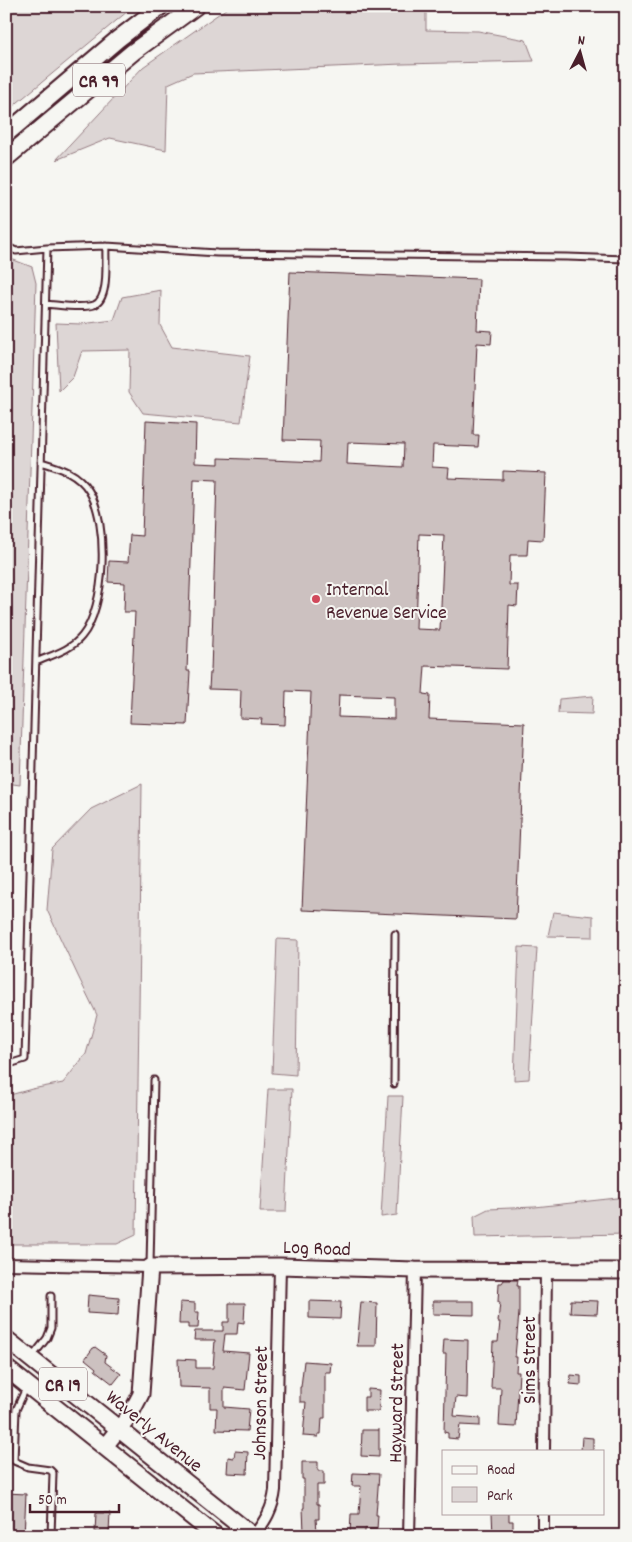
<svg xmlns="http://www.w3.org/2000/svg" width="632" height="1542" viewBox="0 0 632 1542" font-family="Dekko,sans-serif">
	<style>
		.green { fill: #ddd6d5; stroke: #947a80 }
		.building { fill: #ccc1c0; stroke: #4a1f2b; fill-rule: evenodd }
		.lines { fill: none; stroke-linecap: round; stroke-linejoin: round }
		.lane-casing { stroke: #4a1f2b; stroke-width: 9 }
		.street-casing { stroke: #4a1f2b; stroke-width: 14 }
		.secondary-casing { stroke: #4a1f2b; stroke-width: 19 }
		.primary-casing { stroke: #4a1f2b; stroke-width: 20 }
		.lane { stroke: #f6f6f2; stroke-width: 5 }
		.street { stroke: #f6f6f2; stroke-width: 10 }
		.secondary { stroke: #f6f6f2; stroke-width: 15 }
		.primary { stroke: #f6f6f2; stroke-width: 16 }
		.poi-dot { fill: #d1495b; stroke: #f6f6f2; stroke-width: 2 }
		.labels { text-anchor: middle; stroke-width: 4; stroke-linejoin: round; paint-order: stroke }
		.shield { fill: #f6f6f2; stroke: #7e6067; stroke-width: 1 }
		.shield-label { font-size: 19px; font-weight: bold; fill: #4a1f2b }
		.poi-label { font-size: 20px; fill: #4a1f2b; stroke: #f6f6f2; text-anchor: start }
		.street-label { font-size: 20px; fill: #4a1f2b; stroke: #f6f6f2 }
	</style>
	<rect width="100%" height="100%" fill="#f6f6f2"/>
	<filter id="ink" filterUnits="userSpaceOnUse"><feTurbulence type="fractalNoise" baseFrequency=".02" numOctaves="2"/><feDisplacementMap in="SourceGraphic" scale="10" xChannelSelector="R" yChannelSelector="G"/><feConvolveMatrix kernelMatrix="1 2 1 2 8 2 1 2 1" color-interpolation-filters="sRGB"/></filter>
	<g filter="url(#ink)">
		<path class="green" d="M6,6h128l-128,106z
			M230,6h196v24l52,1 48,9 8,21 -132,3 -209,9 -25,11 -2,66 -56,-12 -54,22 87,-93z
			M6,257l26,10 4,16 -16,502 -14,-2z
			M161,290l-1,35 12,22 78,9 -9,66 -98,-9 -14,-21 1,-42 -48,1 -9,26 -14,14 -3,-68 25,1 33,-4 8,-23z
			M593,696l-1,18 -34,-1 1,-14z
			M142,784l-6,451 -19,9h-111v-148l26,-7 31,-6 23,-29 11,-39 -19,-39 -31,-66 5,-61 39,-40z
			M553,912l40,4v21l-45,-1z
			M277,939l21,1 -2,135 -24,-2z
			M519,947l18,1 -8,131 -15,1z
			M268,1089h24l-6,123h-26z
			M388,1096h15l-6,119 -16,2z
			M626,1197v37l-151,3 -1,-21 14,-7 47,-2z
			M626,1463v73h-4l2,-72z"/>
		<path class="building" d="M290,272l189,7 -2,51 15,1 -1,13 -14,-1 -4,92h6l-1,12 -45,-2 -1,22 17,1 -1,10 55,2v-9l43,2 -3,67 -15,-1 -1,16h-17l-1,30h9l-1,21 -8,-1 -2,64 -82,-3 -2,28 7,1 -1,24 95,4 -8,196 -214,-9 9,-218 -25,-1 -1,34 -24,-1 1,-5 -22,-1 1,-28 -32,-1 1,-17h1l6,-192 -23,-1 -7,192h3l-3,54 -57,-2 5,-111h-11l1,-29 -17,-1 1,-21 19,1 2,-27 12,1 4,-115 50,3 -1,39 24,1v-6l100,4 1,-21 -37,-1zM348,442l56,2 -1,23 -56,-3zM419,534l25,1 -4,95 -24,-1zM339,695l55,2v22l-56,-2z
			M504,1280h14l-1,6h2v27l-4,44h2l-1,15h3l-3,55 -17,-1 2,-38h-10l2,-46h5l2,-20h-2l2,-20h-2l1,-19h3z
			M88,1295l31,3 -1,17 -31,-2z
			M571,1300l27,1 -1,13 -27,-1z
			M309,1301l32,1 -1,17 -31,-1z
			M433,1301h41v14l-41,-1z
			M180,1302l15,1v9h4l-1,16h-10v-4h-9z
			M361,1302l16,1 -1,43h-19z
			M229,1303h16l-1,20 -6,-1 -1,12h-12l-2,17 26,2 -4,37 -21,-2v19l25,2 -2,22 -31,-1 1,-22h-7v-20l-31,-1 -1,-28 18,1v8h17l2,-28h-21l1,-9h28v-9h6z
			M444,1339l24,1 -1,58 -11,-1 -2,19 26,2v8l-20,-1 -2,14 -10,-1v-5l-4,-1 2,-78h-3z
			M95,1347l11,8 -1,7 16,12 -8,10 -18,-14 1,-2 -11,-9 8,-11h1z
			M304,1361l27,2 -1,9h-5v46h-3l-1,16h-3v3l-15,-1 3,-34h-6v-15h1z
			M571,1375l10,1v9l-11,-1z
			M368,1389l12,1 -1,21h-15v-14h4z
			M362,1430h17v27l-18,-1z
			M582,1437l11,1v13h-12z
			M235,1451l13,1 -1,22 -20,-1 1,-16 6,1z
			M302,1462h16v9h6v14h-7v19h2v15h-3l1,13h-13l-1,-24h1v-29h-2z
			M353,1473l26,1 -3,41h2l-1,14h-12v7l-15,-1 1,-21h8l2,-28h-9z
			M6,1493l20,1 -2,42h-18z
			M96,1513h14l-1,20 -14,-1z
			M492,1513h17v8h4v15h-20z"/>
		<g class="lines">
			<g class="lane-casing">
				<path id="lane" d="M6,246l10,5 31,-3 59,-2 111,7 350,4 59,2
					M46,304c13,1 35,5 48,1 16,-6 11,-45 12,-59
					M36,662c16,-7 35,-12 46,-26 24,-29 27,-113 7,-145 -11,-18 -28,-23 -48,-29
					M6,1065l19,-6 22,-811
					M394,1084l1,-150
					M150,1265l4,-185
					M32,1357l15,-19 4,-10v-32
					M26,1388l-10,22 -2,51 14,6 22,3 3,3 -2,63"/>
			</g>
			<g class="street-casing">
				<path id="street" d="M6,1264l144,3
					M544,1451l2,-181
					M254,1536c11,-15 19,-27 21,-46l5,-224
					M409,1536l6,-266
					M543,1536v-23"/>
			</g>
			<g class="secondary-casing">
				<path id="secondary" d="M105,1446l25,-31 11,-21 9,-127 130,-1 135,4 211,1"/>
			</g>
			<g class="primary-casing">
				<path id="primary" d="M6,134l112,-95 43,-33
					M6,158l127,-106 63,-46
					M6,1339l247,197
					M6,1368l210,168"/>
			</g>
			<use href="#lane" class="lane"/>
			<use href="#street" class="street"/>
			<use href="#secondary" class="secondary"/>
			<use href="#primary" class="primary"/>
		</g>
	</g>
	<circle class="poi-dot" cx="316" cy="599" r="5"/>
	<g class="labels">
		<g class="shield">
			<rect x="73" y="63.5" width="52" height="33" rx="4"/>
			<rect x="39" y="1367.5" width="48" height="33" rx="4"/>
		</g>
		<g class="shield-label">
			<text x="99" y="87">CR 99</text>
			<text x="63" y="1391">CR 19</text>
		</g>
		<g class="poi-label">
			<text x="326" y="595">Internal<tspan x="326" dy="23">Revenue Service</tspan></text>
		</g>
		<g class="street-label">
			<text transform="translate(317 1247) rotate(2)" y="7">Log Road</text>
			<text transform="translate(528 1360) rotate(-90)" y="7">Sims Street</text>
			<text transform="translate(259 1403) rotate(-89)" y="7">Johnson Street</text>
			<text transform="translate(395 1403) rotate(-89)" y="7">Hayward Street</text>
			<text transform="translate(155 1430) rotate(39)" y="7">Waverly Avenue</text>
		</g>
	</g>
	<rect width="632" height="1542" fill="none" stroke="#f6f6f2" stroke-width="25"/>
	<rect x="12" y="12" width="607" height="1517" fill="none" stroke="#4a1f2b" stroke-width="2" filter="url(#ink)"/>
	<rect x="442" y="1450" width="162" height="65" fill="#f6f6f2" stroke="#b1a0a2"/>
	<rect x="452" y="1466" width="25" height="8" fill="#f6f6f2" stroke="#b1a0a2"/>
	<text x="487" y="1474" font-size="15" fill="#4a1f2b">Road</text>
	<rect x="452" y="1487" width="25" height="15" fill="#ddd6d5" stroke="#b1a0a2"/>
	<text x="487" y="1500" font-size="15" fill="#4a1f2b">Park</text>
	<g transform="translate(580 52) rotate(6)" stroke="#f6f6f2" stroke-width="4" paint-order="stroke">
	<path d="M0-4L9 19L0 12L-9 19Z" fill="#4a1f2b"/>
	<text y="-8" font-size="14" font-weight="bold" text-anchor="middle" fill="#4a1f2b">N</text>
	</g>
	<path d="M30 1504v8h89v-8" fill="none" stroke="#4a1f2b" stroke-width="2.5"/>
	<text x="38" y="1504" font-size="15" fill="#4a1f2b" stroke="#f6f6f2" stroke-width="4" paint-order="stroke">50 m</text>
</svg>
